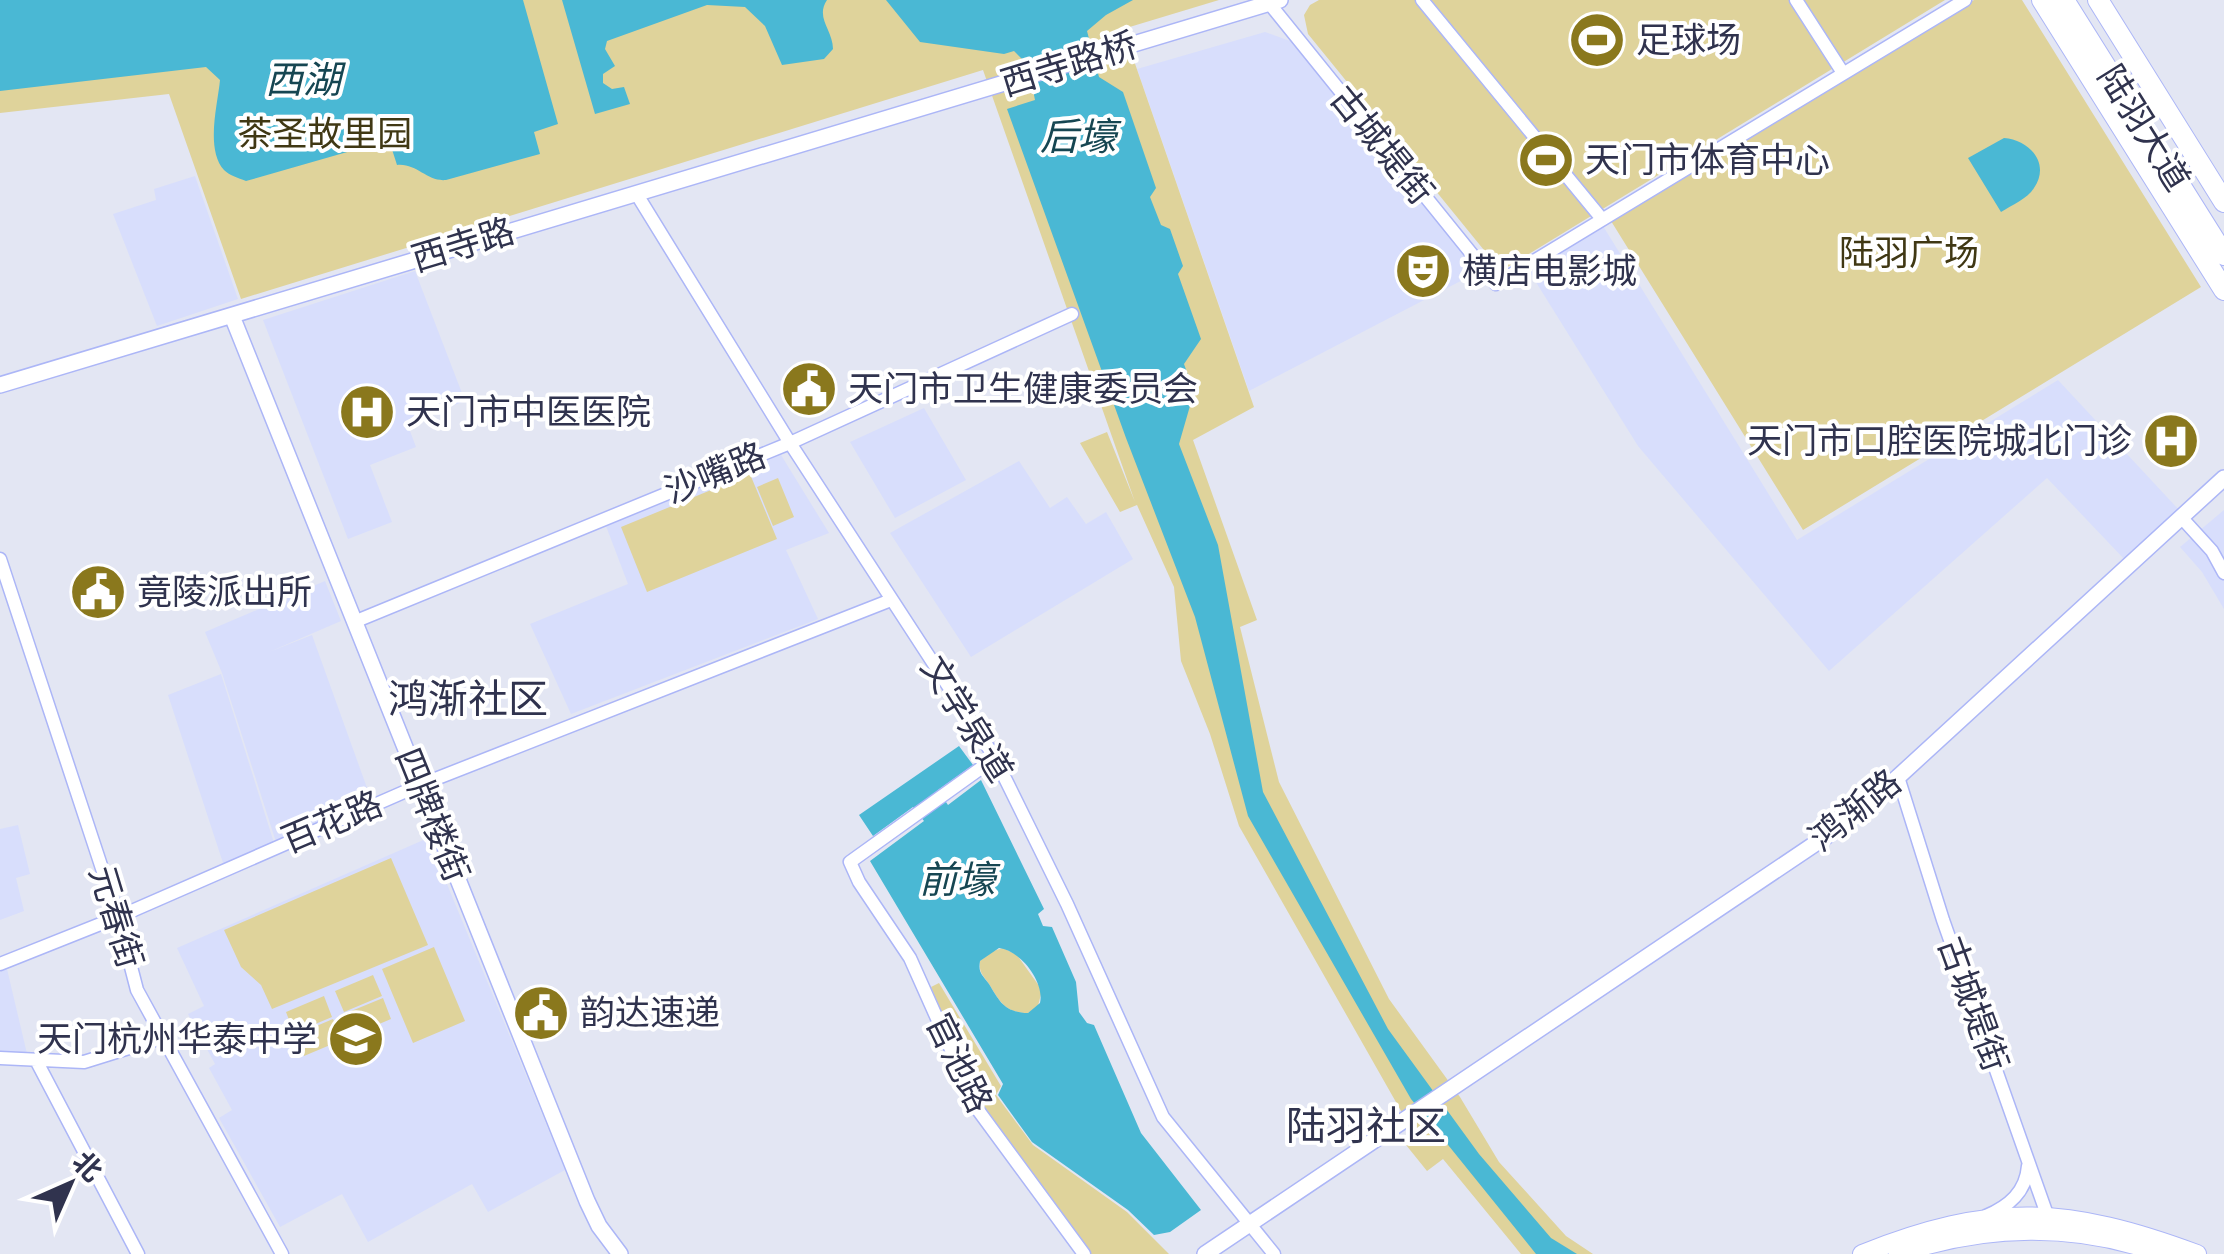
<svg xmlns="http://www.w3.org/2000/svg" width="2224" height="1254" viewBox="0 0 2224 1254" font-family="'Archivo Narrow','Noto Sans SC',sans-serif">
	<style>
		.built { fill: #d8defc }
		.green { fill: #dfd39b }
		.water { fill: #4ab8d4; fill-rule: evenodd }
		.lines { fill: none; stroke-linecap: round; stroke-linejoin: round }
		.minor-casing { stroke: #acb6f7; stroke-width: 15 }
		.tertiary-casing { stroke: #acb6f7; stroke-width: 18 }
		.secondary-casing { stroke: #acb6f7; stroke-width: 20 }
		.primary-casing { stroke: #acb6f7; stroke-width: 22 }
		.minor { stroke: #fff; stroke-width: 12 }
		.tertiary { stroke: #fff; stroke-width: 15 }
		.secondary { stroke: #fff; stroke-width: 18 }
		.primary { stroke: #fff; stroke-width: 20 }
		.labels { text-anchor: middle; stroke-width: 8; stroke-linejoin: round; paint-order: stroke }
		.poi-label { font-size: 35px; fill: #30334e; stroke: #fff; text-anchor: start }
		.street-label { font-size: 35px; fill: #30334e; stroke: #fff }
		.park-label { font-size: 35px; fill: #403814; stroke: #fff }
		.water-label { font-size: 38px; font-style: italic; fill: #164652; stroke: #fff }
		.quarter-label { font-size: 40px; fill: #30334e; stroke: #fff }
	</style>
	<rect width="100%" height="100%" fill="#e3e6f3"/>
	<path class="built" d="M1265,32l25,9 188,231 -229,119 -112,-322z
		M195,176l43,123 -81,27 -44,-112 43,-14 -2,-11z
		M1603,226l194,314 261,-160 122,131 -54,50 -79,-83 -218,193 -191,-225 -109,-175z
		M415,271l50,130 -58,22 9,24 -46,18 22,57 -44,17 -85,-219z
		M924,408l42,72 -71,38 -45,-76z
		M781,455l48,78 -43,17 32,69 -247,95 -41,-90 98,-40 -22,-58z
		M1019,461l31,47 17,-11 19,27 20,-12 27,47 -162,98 -81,-124z
		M2224,510v99l-22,-37 -22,-25z
		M325,581l16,40 -72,31 43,-17 59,164 -95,43 -54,-169 -17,-41z
		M221,674l53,169 -50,23 -56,-171z
		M18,825l12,49 -14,4 8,33 -24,9v-91z
		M428,838l137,332 -77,42 -16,-28 -104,58 -26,-48 -62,33 -61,-109 13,-8 -23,-42 6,-4 -27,-50 16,-8 -27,-58z
		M7,969l21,89 -28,-3v-83z"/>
	<path class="green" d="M0,0h1219l-96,29 131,378 -61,33 64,180 -17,7 39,155 110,217 71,98 39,65 67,74 27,18h-72l-78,-95 -16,12 -25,-31 11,-8 -174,-306 -29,-92 -29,-73 -7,-74 -37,-82 -17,7 -40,-69 27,-11 28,70 -152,-432 -742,229 -72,-205 -169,19z
		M1319,0h626l-444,271 -193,-237 -4,-19 6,-10z
		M1974,0h48l179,287 -398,243 -192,-309z
		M750,474l27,65 -130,53 -26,-65z
		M778,478l16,39 -21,9 -16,-39z
		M391,858l37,87 -156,64 -11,-24 -20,-18 -17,-37z
		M434,947l31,74 -52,22 -31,-74z
		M1003,948l14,7 25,35 -4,16 -10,7c-23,0 -28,-11 -39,-29 -7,-10 -10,-11 -9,-23l13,-10z
		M373,975l9,21 -38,16 -9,-21z
		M939,983l62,103 -5,9 37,50 94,67 42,42h-80l-110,-149 -48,-118z
		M324,996l8,21 -38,16 -8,-21z
		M383,998l8,21 -38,16 -9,-21z
		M333,1019l9,21 -38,16 -9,-21z"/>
	<path class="water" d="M0,0h523l35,124 -24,8 6,22 -94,26c-19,2 -29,-17 -49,-15l-8,-25 -143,41c-8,-3 -17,-6 -22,-11 -19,-21 -6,-67 -4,-90l-14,-13 -206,24z
		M562,0h265c-12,18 6,30 6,49l-9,10 -42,6 -17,-39 -20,-19 -38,-2 -100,36 -2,8 10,17 -12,8v9l9,6 12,-2 6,17 -35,10z
		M886,0h247l-27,15 -19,16 12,46 24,15 33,96 -6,9 11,28 9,4 13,37 -5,8 23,65 -17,25 10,28 -15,52 39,101 45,247 125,237 91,125 72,84 26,16h-41l-125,-155 -163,-283 -53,-199 -69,-179 -119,-329 28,-9 -7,-35 -14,-14 -10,3 -84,-12z
		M2004,138c25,2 47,25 30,50 -7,11 -22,17 -33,24l-33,-54z
		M959,746l14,19 -35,25 10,15 33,-25 63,129 -6,5 5,12 9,1 24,55 3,30 8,11 7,2 47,108 60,77 -31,22 -16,3 -26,-25 -96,-68 -34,-47 5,-11 -133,-223 54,-40 -11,-14 -40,29 -14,-21zM999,948c21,2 46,34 41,55l-12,10c-24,-1 -28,-11 -39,-29 -7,-10 -11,-11 -9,-23z"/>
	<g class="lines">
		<g class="minor-casing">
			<path id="minor" d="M1422,0l180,219
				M1796,0l47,73
				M1269,3l227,281 469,-284
				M636,193l154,250 205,315 72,146 96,213 111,137
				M2181,517l31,34 12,22
				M0,559l118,358 19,73 145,264
				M354,622l436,-179 282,-129
				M995,758l-145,104 9,20 51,76 68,152 106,144
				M1898,777l45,143 107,303
				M0,964l118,-47 302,-132 471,-185
				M0,1058l84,4 77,-24
				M37,1062l101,192
				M1986,1216c23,-10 40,-24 42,-50"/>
		</g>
		<g class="tertiary-casing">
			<path id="tertiary" d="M232,316l355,885 12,25 21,28
				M0,385l1280,-385
				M1205,1254l632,-425 61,-52 326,-299"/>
		</g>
		<g class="secondary-casing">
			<path id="secondary" d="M1862,1254c130,-52 206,-48 335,0
				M1898,1254c87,-30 178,-32 264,0"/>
		</g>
		<g class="primary-casing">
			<path id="primary" d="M2042,0l182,290
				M2064,0l160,255
				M2098,0l126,202"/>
		</g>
		<use href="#minor" class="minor"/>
		<use href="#tertiary" class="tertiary"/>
		<use href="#secondary" class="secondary"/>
		<use href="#primary" class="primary"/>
	</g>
	<defs>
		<g id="stadium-disc" transform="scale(2.875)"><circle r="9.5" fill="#8a781d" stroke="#fff"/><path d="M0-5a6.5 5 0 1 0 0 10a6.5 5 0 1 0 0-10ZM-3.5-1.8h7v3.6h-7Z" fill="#fff"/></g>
		<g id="theatre-disc" transform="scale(2.875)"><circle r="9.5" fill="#8a781d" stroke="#fff"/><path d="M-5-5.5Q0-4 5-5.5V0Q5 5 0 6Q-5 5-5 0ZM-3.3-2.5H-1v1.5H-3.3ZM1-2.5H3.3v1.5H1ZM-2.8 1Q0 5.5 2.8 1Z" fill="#fff"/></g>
		<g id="civic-disc" transform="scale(2.875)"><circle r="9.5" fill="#8a781d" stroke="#fff"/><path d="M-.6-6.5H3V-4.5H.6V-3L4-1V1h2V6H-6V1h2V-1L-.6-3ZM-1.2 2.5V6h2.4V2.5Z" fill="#fff"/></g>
		<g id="hospital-disc" transform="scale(2.875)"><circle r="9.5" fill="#8a781d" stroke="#fff"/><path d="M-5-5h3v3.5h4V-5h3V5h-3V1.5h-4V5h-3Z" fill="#fff"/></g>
		<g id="school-disc" transform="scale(2.875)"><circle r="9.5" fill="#8a781d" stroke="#fff"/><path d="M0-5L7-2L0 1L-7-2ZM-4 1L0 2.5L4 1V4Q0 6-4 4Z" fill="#fff"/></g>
	</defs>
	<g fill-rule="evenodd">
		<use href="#stadium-disc" x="1597" y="40"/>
		<use href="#stadium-disc" x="1546" y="160"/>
		<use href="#theatre-disc" x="1423" y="271"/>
		<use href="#civic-disc" x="809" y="389"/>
		<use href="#hospital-disc" x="367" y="412"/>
		<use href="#hospital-disc" x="2171" y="441"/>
		<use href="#civic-disc" x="98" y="592"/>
		<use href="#civic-disc" x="541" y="1013"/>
		<use href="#school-disc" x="356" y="1039"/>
	</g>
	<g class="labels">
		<g class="poi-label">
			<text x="1636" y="52">足球场</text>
			<text x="1585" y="172">天门市体育中心</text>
			<text x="1462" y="283">横店电影城</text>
			<text x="848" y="401">天门市卫生健康委员会</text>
			<text x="406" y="424">天门市中医医院</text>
			<text x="2132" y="453" text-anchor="end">天门市口腔医院城北门诊</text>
			<text x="137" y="604">竟陵派出所</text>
			<text x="580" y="1025">韵达速递</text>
			<text x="317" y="1051" text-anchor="end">天门杭州华泰中学</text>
		</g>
		<g class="street-label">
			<text transform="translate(1069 64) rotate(-17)" y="12">西寺路桥</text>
			<text transform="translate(2144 128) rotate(58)" y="12">陆羽大道</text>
			<text transform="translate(1382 145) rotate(51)" y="12">古城堤街</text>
			<text transform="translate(463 245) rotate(-17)" y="12">西寺路</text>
			<text transform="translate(715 473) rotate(-22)" y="12">沙嘴路</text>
			<text transform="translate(967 719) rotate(58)" y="12">文学泉道</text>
			<text transform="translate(1855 810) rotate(-39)" y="12">鸿渐路</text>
			<text transform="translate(432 815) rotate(68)" y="12">四牌楼街</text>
			<text transform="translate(332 822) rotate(-23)" y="12">百花路</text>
			<text transform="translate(116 917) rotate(73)" y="12">元春街</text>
			<text transform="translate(1973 1004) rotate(70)" y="12">古城堤街</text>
			<text transform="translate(959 1063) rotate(64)" y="12">官池路</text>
		</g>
		<g class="park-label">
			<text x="325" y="146">茶圣故里园</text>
			<text x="1909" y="265">陆羽广场</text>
		</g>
		<g class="water-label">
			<text x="303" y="93">西湖</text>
			<text x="1078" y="150">后壕</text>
			<text x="957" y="893">前壕</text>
		</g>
		<g class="quarter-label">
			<text x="468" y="713">鸿渐社区</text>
			<text x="1366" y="1140">陆羽社区</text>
		</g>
	</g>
	<g transform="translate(70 1184) rotate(45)" stroke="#ffffff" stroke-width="8" paint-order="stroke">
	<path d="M0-8L18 38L0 25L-18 38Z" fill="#30334e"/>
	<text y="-15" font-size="28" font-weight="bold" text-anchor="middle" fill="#30334e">北</text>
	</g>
</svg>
